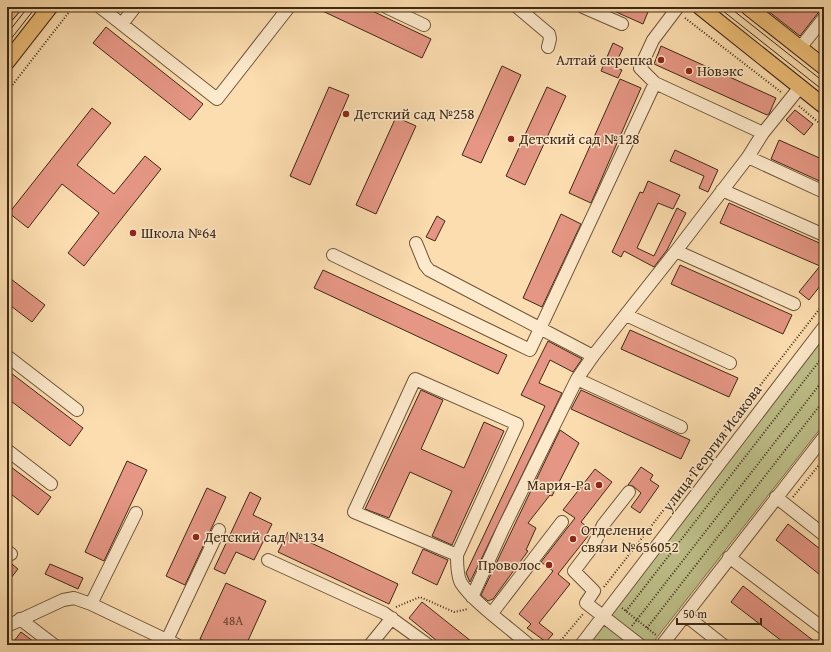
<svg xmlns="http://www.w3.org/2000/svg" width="831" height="652" viewBox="0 0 831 652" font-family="'Gentium Book Plus',serif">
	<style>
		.green { fill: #bfc18b; stroke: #7e7550 }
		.building { fill: #e59684; stroke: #3e2915 }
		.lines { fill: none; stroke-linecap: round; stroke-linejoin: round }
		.minor-casing { stroke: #6e563c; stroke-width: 14 }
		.major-casing { stroke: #3e2915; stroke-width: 17 }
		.path { stroke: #3e2915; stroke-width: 2; stroke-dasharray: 1 2; stroke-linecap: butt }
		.minor { stroke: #fde9cb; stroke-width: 12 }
		.major { stroke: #eebe78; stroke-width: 15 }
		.tram { stroke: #3e2915; stroke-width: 1 }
		.poi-dot { fill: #8f2418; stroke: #fde9cb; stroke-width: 1.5 }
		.labels { text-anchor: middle; stroke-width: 3; stroke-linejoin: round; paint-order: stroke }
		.number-label { font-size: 13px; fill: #684431 }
		.poi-label { font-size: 15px; fill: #3e2915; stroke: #fde9cb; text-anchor: start }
		.street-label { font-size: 15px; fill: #3e2915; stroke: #fde9cb }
	</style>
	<rect width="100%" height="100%" fill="#fcddaf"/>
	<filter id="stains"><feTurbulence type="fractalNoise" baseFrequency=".005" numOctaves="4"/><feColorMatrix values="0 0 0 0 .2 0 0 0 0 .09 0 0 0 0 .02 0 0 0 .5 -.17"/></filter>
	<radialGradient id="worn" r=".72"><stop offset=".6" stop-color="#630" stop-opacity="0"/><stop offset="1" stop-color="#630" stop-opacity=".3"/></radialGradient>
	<path class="green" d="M824,338v86l-173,221h-67z"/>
	<path class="building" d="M314,7h50l67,32 -9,19z
		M605,7h45l-7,17z
		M763,7h61v2l-6,4 -18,23z
		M106,27l97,77 -13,16 -97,-77z
		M613,43l10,5 -9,19 8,3 -4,8 -17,-7z
		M661,46l115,52 -7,16 -2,1 -113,-51z
		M502,66l19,9 -40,88 -19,-8z
		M620,79l21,9 -50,115 -22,-10z
		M329,87l20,8 -39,90 -20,-9z
		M547,87l19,9 -41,89 -19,-9z
		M92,108l19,15 -34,42 37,29 31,-38 16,13 -77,97 -16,-13 31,-40 -37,-29 -34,44 -19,-15z
		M795,110l18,14 -9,11 -18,-15z
		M396,117l20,9 -40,88 -20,-9z
		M779,140l45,20v23l-53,-24z
		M675,150l43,20 -10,22 -9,-4 5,-12 -34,-15z
		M648,181l32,14 -7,14 -15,-6 -21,45 17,8 23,-48 9,5 -19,37 -13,17 -30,-16 -3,6 -9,-5 28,-60 3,1z
		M729,203l95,42v36l-15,19 -10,-8 21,-26 -100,-43z
		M561,214l20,10 -39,83 -19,-9z
		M437,216l8,5 -10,20 -9,-4z
		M680,265l112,50 -9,19 -112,-50z
		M323,270l184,85 -9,19 -184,-86z
		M7,276l38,29 -13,17 -25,-19z
		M630,330l108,48 -9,19 -108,-48z
		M548,341l34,18 -9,13 -23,-12 -11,23 23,10 -92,189 -4,-9 79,-167 -24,-11z
		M7,370l76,58 -13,18 -63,-48z
		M421,390l22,10 -22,49 43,19 20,-46 20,9 -52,114 -20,-9 20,-45 -42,-19 -21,46 -24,-9z
		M581,390l109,50 -9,19 -110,-50z
		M560,430l19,13 -27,53 -2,-1 -22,28 8,5 -10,22 2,1 -35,48 -5,2 -7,-6z
		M127,461l20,9 -43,91 -19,-9z
		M7,464l44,33 -13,18 -31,-24z
		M641,467l12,8 -3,5 9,6 -19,27 -9,-6 10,-14 -8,-7 -5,-1z
		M595,469l17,13 -31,40 11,9 -34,43 12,10 -31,39 14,11 -7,8 -19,-14 4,-4 -12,-10 34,-43 -12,-9 34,-44 -12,-8z
		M207,488l19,9 -41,88 -19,-9z
		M250,492l11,6 -8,17 19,9 -18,36 -18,-8 -11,22 -11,-5z
		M788,524l36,28v26l-48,-38z
		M288,532l110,52 -9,20 -111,-52z
		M423,549l25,11 -11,25 -25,-12z
		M7,560l11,9 -11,14z
		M50,564l33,14 -5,11 -33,-15z
		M226,583l40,18 -20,44h-34l-12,-6z
		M743,586l76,59h-32l-56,-43z
		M422,602l54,43h-34l-33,-27z
		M21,632l17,13h-27z"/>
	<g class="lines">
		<g class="minor-casing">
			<path id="minor" d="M100,7l117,92 72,-92
				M386,7l38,18
				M517,7l32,27 1,5 -2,8
				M583,7l39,17
				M122,24l13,-17
				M800,48l24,-30
				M655,83l108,50
				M748,157l76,35
				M722,190l102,45
				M416,243l9,22 4,5 164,86
				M676,251l118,53
				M333,255l197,95 125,-267 -15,-15 13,-28 25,-33
				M626,315l104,48
				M7,356l70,54
				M577,379l104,48
				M7,450l44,34
				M629,492l-26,33 -10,21 -19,25 20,20 -8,12 54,42
				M776,497l48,38
				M7,551l4,3
				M457,555l-103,-43 61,-133 102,45 -60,131c0,8 0,21 4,28 12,19 50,46 68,62
				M729,557l95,72
				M268,560l116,53 44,32
				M472,597l31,-68 74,-150 16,-23 83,-105 72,-94 15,-24 37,-46
				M91,604l45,-91
				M492,613l70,-91
				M685,615l38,30
				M20,619l34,26
				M7,626l56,-26 11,-2 17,6 86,41
				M167,640l52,-110
				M370,645l22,-27
				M581,645l243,-318
				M662,645l162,-208"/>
		</g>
		<g class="major-casing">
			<path id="major" d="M700,7l124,99
				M748,7l76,60
				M7,14l6,-7
				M7,62l43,-55"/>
		</g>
		<path class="path" d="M685,18l96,74
			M7,92l66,-85
			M799,106l25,21
			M793,497l31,-38
			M604,587l220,-284
			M396,607l24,-10 34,15 14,-3
			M622,608l34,27
			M626,611l198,-256
			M632,626l192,-247
			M647,628l177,-228
			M599,640l5,5
			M557,645l26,-31"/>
		<use href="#minor" class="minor"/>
		<use href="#major" class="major"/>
		<path class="tram" d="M718,7l106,84
			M729,7l95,75
			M7,34l21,-27
			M7,44l29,-37"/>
	</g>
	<g class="poi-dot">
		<circle cx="661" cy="60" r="4"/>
		<circle cx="689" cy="71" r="4"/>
		<circle cx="346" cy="114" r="4"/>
		<circle cx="511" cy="139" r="4"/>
		<circle cx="133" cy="233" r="4"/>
		<circle cx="599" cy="485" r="4"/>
		<circle cx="196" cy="537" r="4"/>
		<circle cx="573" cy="539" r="4"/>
		<circle cx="549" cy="565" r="4"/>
	</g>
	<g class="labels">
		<g class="number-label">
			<text x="233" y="625">48А</text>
		</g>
		<g class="poi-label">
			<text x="653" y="65" text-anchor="end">Алтай скрепка</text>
			<text x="697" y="76">Новэкс</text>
			<text x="354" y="119">Детский сад №258</text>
			<text x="519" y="144">Детский сад №128</text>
			<text x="141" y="238">Школа №64</text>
			<text x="591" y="490" text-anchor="end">Мария-Ра</text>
			<text x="581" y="535">Отделение<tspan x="581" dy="17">связи №656052</tspan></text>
			<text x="204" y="542">Детский сад №134</text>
			<text x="541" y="570" text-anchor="end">Проволос</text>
		</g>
		<g class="street-label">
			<text transform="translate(712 448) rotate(-53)" y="5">улица Георгия Исакова</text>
		</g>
	</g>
	<rect width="831" height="652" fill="none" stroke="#fcddaf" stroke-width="24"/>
	<rect x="8" y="8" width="815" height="636" fill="none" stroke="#3e2915" stroke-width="2"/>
	<rect x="12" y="12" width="807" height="628" fill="none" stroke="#3e2915"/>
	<path d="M677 618v6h84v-6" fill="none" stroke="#3e2915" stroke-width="2"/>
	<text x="683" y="618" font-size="12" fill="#3e2915" stroke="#fde9cb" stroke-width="3" paint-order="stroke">50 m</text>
	<rect width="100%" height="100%" filter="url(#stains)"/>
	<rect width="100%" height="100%" fill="url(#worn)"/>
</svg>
